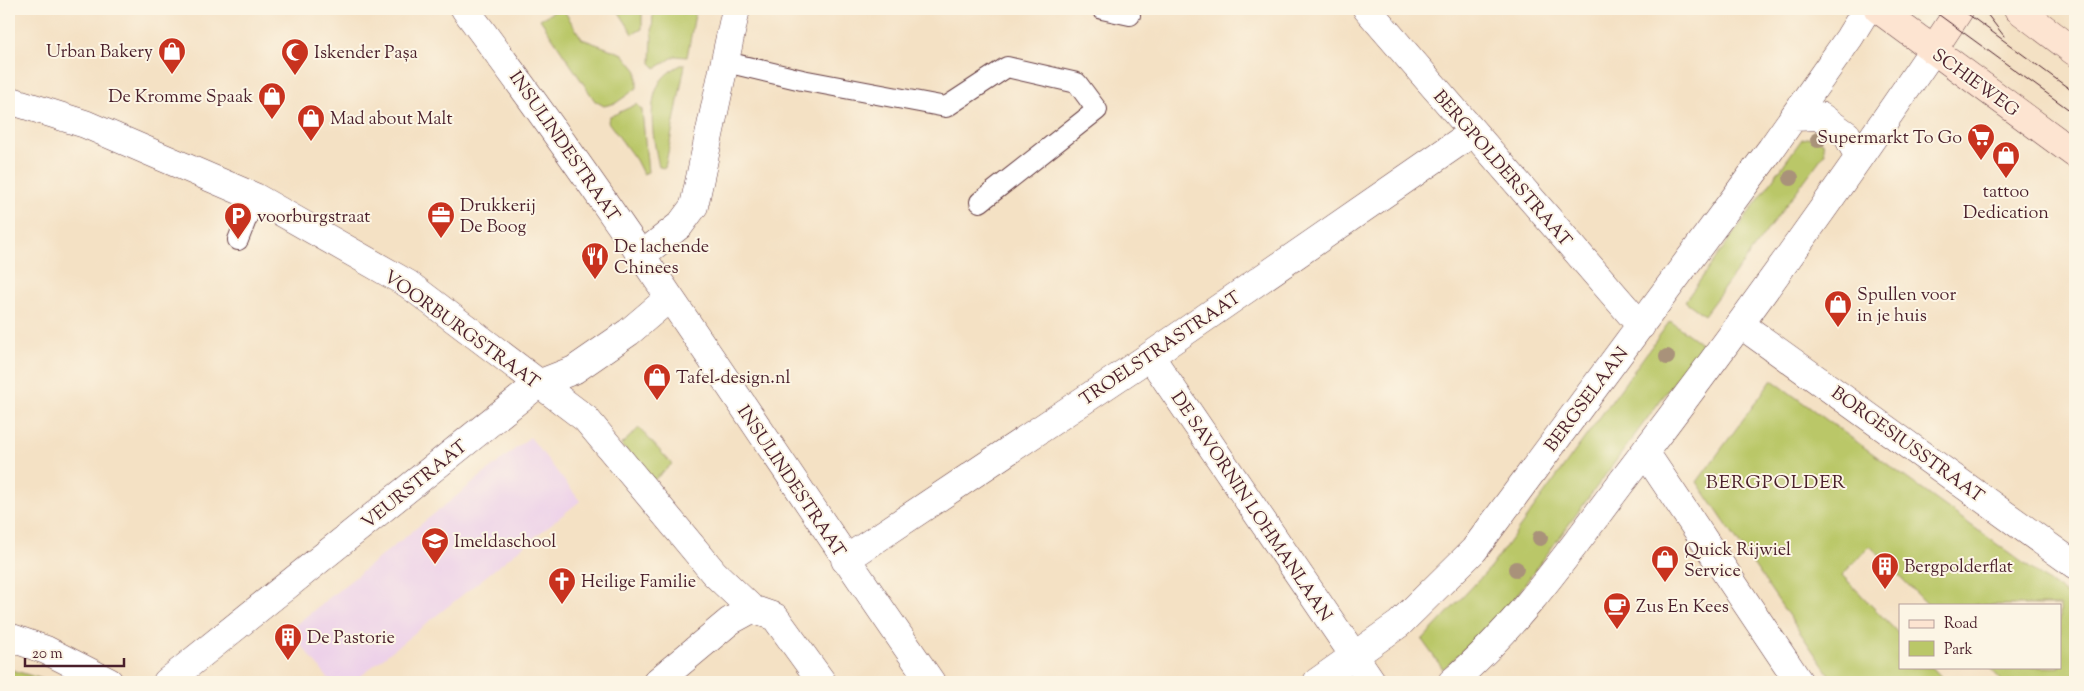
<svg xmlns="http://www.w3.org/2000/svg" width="2084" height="691" viewBox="0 0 2084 691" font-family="'Sorts Mill Goudy',serif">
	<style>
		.built { fill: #edd1e9 }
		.green { fill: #bac768; stroke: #82734a }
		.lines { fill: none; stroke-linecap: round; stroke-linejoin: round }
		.lane-casing { stroke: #643c42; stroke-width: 22 }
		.street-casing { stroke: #643c42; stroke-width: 29 }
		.secondary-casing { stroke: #643c42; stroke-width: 29 }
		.lane { stroke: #fff; stroke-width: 20 }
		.street { stroke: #fff; stroke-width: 28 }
		.secondary { stroke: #fde4d1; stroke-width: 28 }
		.tram { stroke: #4a1f2b; stroke-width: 1 }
		.tree { fill: #a9927a }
		.labels { text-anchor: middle; stroke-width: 4; stroke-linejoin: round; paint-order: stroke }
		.poi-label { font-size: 18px; fill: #4a1f2b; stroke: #fcf5e5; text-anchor: start }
		.street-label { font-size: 18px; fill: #4a1f2b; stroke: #fcf5e5 }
		.neighbourhood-label { font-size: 19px; letter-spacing: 1px; fill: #4a1f2b; stroke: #fcf5e5 }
	</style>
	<rect width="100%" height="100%" fill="#fcf5e5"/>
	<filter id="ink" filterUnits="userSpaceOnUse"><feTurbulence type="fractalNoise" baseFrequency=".02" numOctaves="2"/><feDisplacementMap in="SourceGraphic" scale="10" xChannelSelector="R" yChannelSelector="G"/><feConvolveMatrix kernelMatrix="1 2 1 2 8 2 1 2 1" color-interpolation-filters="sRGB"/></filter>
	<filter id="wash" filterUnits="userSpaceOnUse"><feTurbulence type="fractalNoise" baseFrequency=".0096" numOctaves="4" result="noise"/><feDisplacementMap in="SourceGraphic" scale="20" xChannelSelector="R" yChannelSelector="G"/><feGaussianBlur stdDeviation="1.12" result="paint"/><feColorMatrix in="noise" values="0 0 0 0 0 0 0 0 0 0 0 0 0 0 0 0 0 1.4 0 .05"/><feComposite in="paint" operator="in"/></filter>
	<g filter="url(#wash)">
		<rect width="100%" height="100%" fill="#f4e1c4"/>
		<path class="built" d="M530,437l50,64 -227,181h-22l-42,-52z"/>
		<path class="green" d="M559,9h4l19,30 41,15 14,17v17l-21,15 -12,3 -9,-5 -55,-82z
			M617,9h25v20l-9,5z
			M653,9h43l-9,48 -12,-1 -19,12 -5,-5z
			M681,65h4l-20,103 -6,-1c-5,-24 -13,-62 1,-85 5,-8 13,-13 21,-17z
			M637,104l5,6 6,62 -5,2 -7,-14 -28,-38 1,-5z
			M1813,137l10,5 2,11 -121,162 -19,-14 117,-162z
			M1670,321l32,23 -197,267 -62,58 -21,-29 68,-72z
			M1772,380l303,221v81h-72l-14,-15h71v-62h-132l-58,-59 -28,29 58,60v32h32l14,15h-112l-137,-200z
			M639,428l33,36 -18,16 -33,-35z
			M9,669l43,13h-43z"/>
	</g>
	<g filter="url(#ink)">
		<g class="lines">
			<g class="lane-casing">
				<path id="lane" d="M1102,9l28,6
					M726,62l76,18 144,27 61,-40 70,16 20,27 -117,92
					M238,240l17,-43"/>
			</g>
			<g class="street-casing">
				<path id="street" d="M465,9c164,218 310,449 466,673
					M1367,9l274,317
					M9,100l76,24 170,73 153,87 178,135 128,154 38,36 23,8 47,65
					M1794,117l26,-1 27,19 12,22
					M642,255l38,-30 14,-19 42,-197
					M1740,324l335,241
					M1150,356l222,326
					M1645,452l154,230
					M845,560l305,-204 322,-223
					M9,637l37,13 63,32
					M167,682l371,-298 36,-14 55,-38 40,-34
					M657,682l73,-61 22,-12
					M1317,682l82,-58 75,-74 297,-401 78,-111 18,-29
					M1452,682c69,-59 120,-135 175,-207 106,-138 208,-281 306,-425"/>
			</g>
			<g class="secondary-casing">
				<path id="secondary" d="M1878,9l197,145
					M2018,9l57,43
					M1933,50l27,-41"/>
			</g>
			<use href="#lane" class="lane"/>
			<use href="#street" class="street"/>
			<use href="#secondary" class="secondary"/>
			<path class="tram" d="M1931,9l144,105
				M1961,9l114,84
				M1983,9l21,27"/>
		</g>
		<g class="tree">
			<circle cx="1818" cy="140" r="8"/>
			<circle cx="1791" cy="178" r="8"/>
			<circle cx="1667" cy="357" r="8"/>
			<circle cx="1540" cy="538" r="8"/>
			<circle cx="1516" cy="569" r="8"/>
		</g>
	</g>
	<defs>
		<g id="shop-pin" transform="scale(1.4375)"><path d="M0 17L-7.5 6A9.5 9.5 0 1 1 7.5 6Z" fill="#c8321e" stroke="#fcf5e5"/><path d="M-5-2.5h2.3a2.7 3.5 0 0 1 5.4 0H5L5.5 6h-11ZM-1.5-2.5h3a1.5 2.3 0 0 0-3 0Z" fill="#fff"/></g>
		<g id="mosque-pin" transform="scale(1.4375)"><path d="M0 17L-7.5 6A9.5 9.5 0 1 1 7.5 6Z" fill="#c8321e" stroke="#fcf5e5"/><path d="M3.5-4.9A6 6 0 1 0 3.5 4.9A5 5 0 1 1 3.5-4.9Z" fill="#fff"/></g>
		<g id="supermarket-pin" transform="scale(1.4375)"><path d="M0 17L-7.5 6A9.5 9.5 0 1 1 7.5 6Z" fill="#c8321e" stroke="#fcf5e5"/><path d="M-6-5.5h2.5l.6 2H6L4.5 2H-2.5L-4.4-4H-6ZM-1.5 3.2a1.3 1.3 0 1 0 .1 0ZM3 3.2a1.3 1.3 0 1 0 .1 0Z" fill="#fff"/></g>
		<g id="office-pin" transform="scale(1.4375)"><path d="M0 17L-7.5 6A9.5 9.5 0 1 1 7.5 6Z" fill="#c8321e" stroke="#fcf5e5"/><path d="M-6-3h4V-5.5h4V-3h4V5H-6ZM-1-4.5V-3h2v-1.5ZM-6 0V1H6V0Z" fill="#fff"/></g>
		<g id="parking-pin" transform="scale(1.4375)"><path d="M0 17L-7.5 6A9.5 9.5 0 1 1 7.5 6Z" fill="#c8321e" stroke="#fcf5e5"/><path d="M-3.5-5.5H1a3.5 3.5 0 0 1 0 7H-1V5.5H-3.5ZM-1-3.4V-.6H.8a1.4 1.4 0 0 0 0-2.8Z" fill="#fff"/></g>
		<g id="restaurant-pin" transform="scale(1.4375)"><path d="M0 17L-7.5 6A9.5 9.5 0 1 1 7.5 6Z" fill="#c8321e" stroke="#fcf5e5"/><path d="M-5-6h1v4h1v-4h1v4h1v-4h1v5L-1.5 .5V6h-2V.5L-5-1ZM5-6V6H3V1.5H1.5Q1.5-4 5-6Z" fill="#fff"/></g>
		<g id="school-pin" transform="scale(1.4375)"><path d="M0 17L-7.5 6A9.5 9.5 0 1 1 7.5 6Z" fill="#c8321e" stroke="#fcf5e5"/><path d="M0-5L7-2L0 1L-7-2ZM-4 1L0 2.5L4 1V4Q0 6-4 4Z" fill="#fff"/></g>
		<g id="building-pin" transform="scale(1.4375)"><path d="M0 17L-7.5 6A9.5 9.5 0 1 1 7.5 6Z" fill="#c8321e" stroke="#fcf5e5"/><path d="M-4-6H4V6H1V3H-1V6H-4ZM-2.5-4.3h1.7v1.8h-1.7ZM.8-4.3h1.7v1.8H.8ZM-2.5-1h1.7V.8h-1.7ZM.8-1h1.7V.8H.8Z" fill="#fff"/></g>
		<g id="church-pin" transform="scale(1.4375)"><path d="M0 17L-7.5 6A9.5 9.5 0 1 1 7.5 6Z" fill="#c8321e" stroke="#fcf5e5"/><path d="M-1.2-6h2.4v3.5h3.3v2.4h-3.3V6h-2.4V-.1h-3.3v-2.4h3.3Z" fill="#fff"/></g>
		<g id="cafe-pin" transform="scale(1.4375)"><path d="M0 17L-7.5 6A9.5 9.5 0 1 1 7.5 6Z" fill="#c8321e" stroke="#fcf5e5"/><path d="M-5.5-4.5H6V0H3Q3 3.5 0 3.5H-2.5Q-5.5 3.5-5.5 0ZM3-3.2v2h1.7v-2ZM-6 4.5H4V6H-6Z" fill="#fff"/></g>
	</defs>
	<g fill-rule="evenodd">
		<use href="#shop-pin" x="172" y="51"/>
		<use href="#mosque-pin" x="295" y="52"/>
		<use href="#shop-pin" x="272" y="96"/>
		<use href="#shop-pin" x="311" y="118"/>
		<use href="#supermarket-pin" x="1981" y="137"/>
		<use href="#shop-pin" x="2006" y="155"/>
		<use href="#office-pin" x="441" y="215"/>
		<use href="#parking-pin" x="238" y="216"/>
		<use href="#restaurant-pin" x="595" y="256"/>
		<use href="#shop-pin" x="1838" y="304"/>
		<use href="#shop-pin" x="657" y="377"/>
		<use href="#school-pin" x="435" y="541"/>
		<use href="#shop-pin" x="1665" y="559"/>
		<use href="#building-pin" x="1885" y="566"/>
		<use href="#church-pin" x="562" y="581"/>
		<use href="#cafe-pin" x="1617" y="606"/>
		<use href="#building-pin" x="288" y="637"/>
	</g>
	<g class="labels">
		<g class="poi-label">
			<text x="153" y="57" text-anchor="end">Urban Bakery</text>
			<text x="314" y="58">Iskender Paşa</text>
			<text x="253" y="102" text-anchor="end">De Kromme Spaak</text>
			<text x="330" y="124">Mad about Malt</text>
			<text x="1962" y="143" text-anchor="end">Supermarkt To Go</text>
			<text x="2006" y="197" text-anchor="middle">tattoo<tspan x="2006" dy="21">Dedication</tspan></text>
			<text x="460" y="211">Drukkerij<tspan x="460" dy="21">De Boog</tspan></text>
			<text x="257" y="222">voorburgstraat</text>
			<text x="614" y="252">De lachende<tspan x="614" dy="21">Chinees</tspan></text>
			<text x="1857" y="300">Spullen voor<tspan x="1857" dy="21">in je huis</tspan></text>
			<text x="676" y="383">Tafel-design.nl</text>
			<text x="454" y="547">Imeldaschool</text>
			<text x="1684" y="555">Quick Rijwiel<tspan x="1684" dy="21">Service</tspan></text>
			<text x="1904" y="572">Bergpolderflat</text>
			<text x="581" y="587">Heilige Familie</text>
			<text x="1636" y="612">Zus En Kees</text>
			<text x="307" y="643">De Pastorie</text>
		</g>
		<g class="street-label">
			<text transform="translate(1976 82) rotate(36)" y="6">SCHIEWEG</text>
			<text transform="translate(565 146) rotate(55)" y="6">INSULINDESTRAAT</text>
			<text transform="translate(1503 168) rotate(49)" y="6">BERGPOLDERSTRAAT</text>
			<text transform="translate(462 329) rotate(36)" y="6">VOORBURGSTRAAT</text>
			<text transform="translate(1160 348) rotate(-34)" y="6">TROELSTRASTRAAT</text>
			<text transform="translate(1586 399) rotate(-53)" y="6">BERGSELAAN</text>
			<text transform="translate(1908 444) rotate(36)" y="6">BORGESIUSSTRAAT</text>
			<text transform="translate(792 481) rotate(56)" y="6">INSULINDESTRAAT</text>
			<text transform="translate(414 484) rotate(-39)" y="6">VEURSTRAAT</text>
			<text transform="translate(1252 506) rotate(56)" y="6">DE SAVORNIN LOHMANLAAN</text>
		</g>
		<g class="neighbourhood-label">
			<text x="1776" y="488">BERGPOLDER</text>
		</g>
	</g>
	<rect width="2084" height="691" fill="none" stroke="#fcf5e5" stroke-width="30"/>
	<rect x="1899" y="604" width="162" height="65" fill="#fcf5e5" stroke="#b59f9b"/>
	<rect x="1909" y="620" width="25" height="8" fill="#fde4d1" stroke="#b59f9b"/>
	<text x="1944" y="628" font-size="15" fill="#4a1f2b">Road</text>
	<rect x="1909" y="641" width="25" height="15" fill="#bac768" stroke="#b59f9b"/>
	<text x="1944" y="654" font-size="15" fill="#4a1f2b">Park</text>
	<path d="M25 658v8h99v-8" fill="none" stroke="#4a1f2b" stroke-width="2.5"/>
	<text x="32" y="658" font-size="15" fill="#4a1f2b" stroke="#fcf5e5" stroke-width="4" paint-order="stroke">20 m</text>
</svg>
